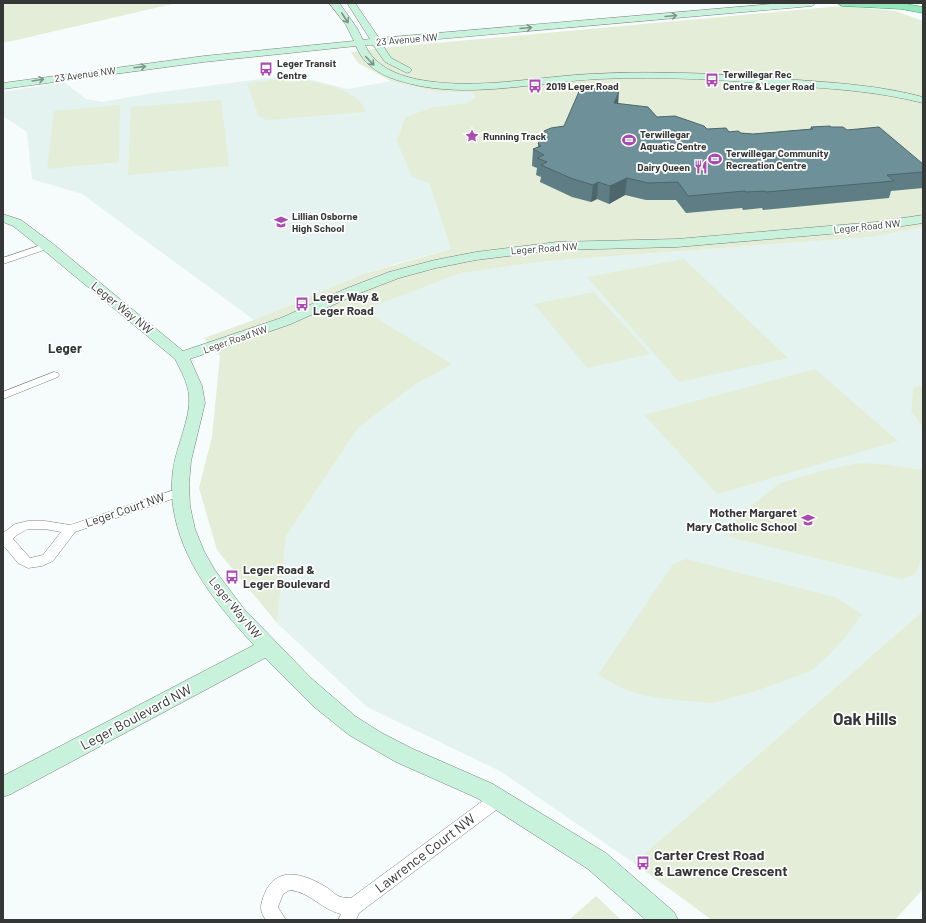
<svg xmlns="http://www.w3.org/2000/svg" width="926" height="923" viewBox="0 0 926 923" font-family="Barlow,sans-serif">
	<style>
		.built { fill: #e4f3f0 }
		.green { fill: #e3edd7 }
		.lines { fill: none; stroke-linecap: round; stroke-linejoin: round }
		.street-casing { stroke: #7b807f; stroke-width: 1 }
		.secondary-casing { stroke: #7b807f; stroke-width: 1 }
		.primary-casing { stroke: #449d6d; stroke-width: 1 }
		.street { fill: #fff; fill-rule: evenodd }
		.secondary { fill: #c9f2dc; fill-rule: evenodd }
		.primary { fill: #94e5b9; fill-rule: evenodd }
		.wall { fill: #5f7d84 }
		.shaded-wall { fill: #4d666b }
		.building { fill: #6e9199; stroke: #4d666b }
		.oneway { stroke: #7f9489 }
		.labels { text-anchor: middle; stroke-width: 3.5; stroke-linejoin: round; paint-order: stroke }
		.far-street-label { font-size: 10px; fill: #353736; stroke: #fff }
		.far-poi-label { font-size: 10px; font-weight: bold; fill: #353736; stroke: #fff; text-anchor: start }
		.poi-label { font-size: 12px; font-weight: bold; fill: #353736; stroke: #fff; text-anchor: start }
		.street-label { font-size: 12px; fill: #353736; stroke: #fff }
		.neighbourhood-label { font-size: 13px; font-weight: bold; fill: #333736; stroke: #fff }
		.near-street-label { font-size: 14px; fill: #353736; stroke: #fff }
		.near-poi-label { font-size: 14px; font-weight: bold; fill: #353736; stroke: #fff; text-anchor: start }
		.near-quarter-label { font-size: 17px; font-weight: bold; fill: #333736; stroke: #fff }
	</style>
	<rect width="100%" height="100%" fill="#f6fbfb"/>
	<path class="built" d="M283,76l22,2 42,11 44,-8 46,11h33l4,3 1,4 -1,1 -7,3 -34,4 -28,10 -5,16 -4,6 33,44 22,66 -49,13 -39,12 -109,46 -172,-126 -50,-15 -5,-47 -24,-16v-24l61,-10 22,17 17,3 44,-8z
		M923,227v158l-10,2 -2,24 12,17v183l-289,252 -134,-92 -133,-64 -90,-84 9,-87 72,-108 58,-44 35,-20 -89,-54 99,-37 87,-12 323,-24z"/>
	<path class="green" d="M3,3h174l-174,40z
		M842,6l53,5 28,10v206l-52,10 -323,24 -87,12 -98,37 89,54 -36,20 -58,44 -72,108 -9,87 -60,-73 -18,-62 13,-51 8,-81 -16,-18 50,-18 109,-46 88,-25 -22,-66 -17,-6 -16,-38 4,-6 5,-16 28,-10 34,-4 8,-5 -1,-3 -4,-3h-33l-46,-11 -33,-18 -7,-11 41,-5z
		M281,79c24,0 77,6 85,33l-99,8 -8,-3 -12,-34z
		M221,100l8,66 -101,9 3,-68z
		M120,105l-1,57 -72,7 7,-58z
		M684,259l104,99 -109,24 -92,-105z
		M594,292l56,62 -63,14 -53,-64z
		M815,369l83,72 -181,53 -73,-79z
		M923,385v43l-12,-17 2,-24z
		M860,463l29,2 34,5v86l-8,18 -13,5 -173,-42 4,-13 13,-14 34,-27 45,-13z
		M686,559l149,38 27,17 -15,21 -18,20 -18,16 -55,20 -44,12 -36,-3 -34,-5 -20,-7 -24,-13 75,-111z
		M923,611v278l-28,31h-183l-78,-57z
		M596,896l25,24h-52z"/>
	<g class="lines">
		<g class="street-casing">
			<path id="street" d="M47,243l3,1 2,2 -2,2 -47,16v-6z
				M54,372l4,1 1,2 -1,2 -55,22v-7z
				M180,488l4,1 2,3 -2,3 -109,37 -22,29 -11,5 -14,2 -10,-5 -15,-18v-12l12,-9 13,-3h17l25,4zM28,529h17l16,3 -18,23 -13,3 -17,-19 4,-4z
				M498,792l6,2 2,5 -2,5 -145,109 -3,7h-18l3,-6c-19,-4 -31,-22 -51,-24l-7,4 -5,13 8,13h-20c-6,-8 -6,-13 -3,-22 11,-34 40,-25 63,-11 5,3 10,9 15,10 3,1 7,1 10,1l141,-104z"/>
		</g>
		<g class="secondary-casing">
			<path id="secondary" d="M329,3l11,1 17,24 6,12 7,-1 -23,-36h8l24,35 404,-35h33l-4,3 -430,38 9,14 19,10 2,2 -2,2 -3,1 -22,-11 -12,-17h-8c10,22 34,31 56,35 56,10 113,-3 169,-6 70,-4 138,0 208,6 42,3 84,6 125,17v6c-43,-11 -85,-14 -129,-17 -65,-6 -130,-10 -196,-7 -59,3 -120,18 -178,7 -27,-6 -53,-13 -64,-40l-152,16 -201,27v-6l201,-27 150,-15 -8,-16z
				M3,214l18,6 31,23 131,108 98,-33 64,-29 44,-17 46,-12 41,-8 81,-10 120,-3 199,-17 47,-7v8l-47,7 -199,17 -120,3 -81,10 -40,8 -37,10 -44,17 -64,29 -101,35 12,27 3,17 -14,58 -2,23 1,22 5,23 9,22 10,18 30,40 67,69 44,38 25,16 31,16 82,36 13,8 100,61 68,59 4,8h-32l-58,-51 -111,-71 -81,-36 -47,-27 -36,-29 -48,-48 -254,136 -8,3v-21l251,-131c-45,-48 -90,-106 -81,-175 3,-23 18,-52 16,-74 -1,-13 -8,-25 -14,-37l-133,-110 -29,-23 -10,-4z"/>
		</g>
		<g class="primary-casing">
			<path id="primary" d="M837,3h64l22,4v6l-22,-4 -59,-3z"/>
		</g>
		<use href="#street" class="street"/>
		<use href="#secondary" class="secondary"/>
		<use href="#primary" class="primary"/>
	</g>
	<path class="wall" d="M618,104l39,13 50,12 34,4 12,1 57,-5 1,-2h20l16,3 76,34v24l-32,3 -2,7 -126,12 -1,-2 -19,2 -1,-2 -56,5 -10,-13h-30l-21,-5 -16,9 -12,-5 -6,3 -19,-5 -32,-15 1,-5 -5,-2 1,-7 -5,-2 1,-17 5,-2v-3l26,-18z"/>
	<path class="shaded-wall" d="M619,91l-1,16 -4,-4z
		M627,178l-2,17 -16,9 1,-18z
		M598,182l-1,17 -6,3 2,-17z"/>
	<path class="building" d="M581,87l38,4 -5,12 34,4 9,10 18,-1 29,10 3,3 19,-1 3,4 9,-1 3,2 12,1 60,-5 -2,-2 19,-1 1,1h12l4,3 32,-3 44,37v8l-36,3 7,6 -128,11 -1,-1 -19,1 -1,-1 -57,5 -10,-14 -30,1 -21,-5 -17,8 -12,-4 -5,3 -20,-6 -32,-14 6,-3 -10,-4 7,-3 -11,-6 8,-3 -3,-2 6,-13 7,-3 13,-2z"/>
	<defs><path id="oneway-shaft" d="M-6 0H5M1.5-3L5.5 0L1.5 3" fill="none" stroke-width="1.6" stroke-linecap="round" stroke-linejoin="round"/></defs>
	<g class="oneway">
		<use href="#oneway-shaft" transform="translate(671 16) rotate(-5)"/>
		<use href="#oneway-shaft" transform="translate(345 18) rotate(57)"/>
		<use href="#oneway-shaft" transform="translate(526 28) rotate(-5)"/>
		<use href="#oneway-shaft" transform="translate(370 61) rotate(46)"/>
		<use href="#oneway-shaft" transform="translate(140 67) rotate(-7)"/>
		<use href="#oneway-shaft" transform="translate(38 80) rotate(-9)"/>
	</g>
	<defs>
		<g id="bus-bare" transform="scale(1.08)"><path d="M-5-6H5V4H4V6H2V4H-2V6H-4V4H-5ZM-3.5-4V0h7V-4ZM-3.5 1.2v1.5H-2V1.2ZM2 1.2v1.5H3.5V1.2Z" fill="#ab4ab1" stroke="#fff" stroke-width="2.5" paint-order="stroke"/></g>
		<g id="sight-bare" transform="scale(1.08)"><path d="M0-6L1.8-2.2L6-1.7L2.9 1.2L3.7 5.4L0 3.3L-3.7 5.4L-2.9 1.2L-6-1.7L-1.8-2.2Z" fill="#ab4ab1" stroke="#fff" stroke-width="2.5" paint-order="stroke"/></g>
		<g id="stadium-bare" transform="scale(1.08)"><path d="M0-5a6.5 5 0 1 0 0 10a6.5 5 0 1 0 0-10ZM-3.5-1.8h7v3.6h-7Z" fill="#ab4ab1" stroke="#fff" stroke-width="2.5" paint-order="stroke"/></g>
		<g id="restaurant-bare" transform="scale(1.08)"><path d="M-5-6h1v4h1v-4h1v4h1v-4h1v5L-1.5 .5V6h-2V.5L-5-1ZM5-6V6H3V1.5H1.5Q1.5-4 5-6Z" fill="#ab4ab1" stroke="#fff" stroke-width="2.5" paint-order="stroke"/></g>
		<g id="school-bare" transform="scale(1.08)"><path d="M0-5L7-2L0 1L-7-2ZM-4 1L0 2.5L4 1V4Q0 6-4 4Z" fill="#ab4ab1" stroke="#fff" stroke-width="2.5" paint-order="stroke"/></g>
	</defs>
	<g fill-rule="evenodd">
		<use href="#bus-bare" x="266" y="69"/>
		<use href="#bus-bare" x="712" y="80"/>
		<use href="#bus-bare" x="535" y="86"/>
		<use href="#sight-bare" x="472" y="136"/>
		<use href="#stadium-bare" x="629" y="140"/>
		<use href="#stadium-bare" x="715" y="159"/>
		<use href="#restaurant-bare" x="701" y="167"/>
		<use href="#school-bare" x="281" y="222"/>
		<use href="#bus-bare" x="302" y="304"/>
		<use href="#school-bare" x="808" y="520"/>
		<use href="#bus-bare" x="232" y="577"/>
		<use href="#bus-bare" x="643" y="863"/>
	</g>
	<g class="labels">
		<g class="far-street-label">
			<text transform="translate(407 39) rotate(-5)" y="4">23 Avenue NW</text>
			<text transform="translate(85 74) rotate(-8)" y="4">23 Avenue NW</text>
			<text transform="translate(867 226) rotate(-6)" y="4">Leger Road NW</text>
			<text transform="translate(544 248) rotate(-4)" y="4">Leger Road NW</text>
			<text transform="translate(235 339) rotate(-19)" y="4">Leger Road NW</text>
		</g>
		<g class="far-poi-label">
			<text x="277" y="67">Leger Transit<tspan x="277" dy="12">Centre</tspan></text>
			<text x="723" y="78">Terwillegar Rec<tspan x="723" dy="12">Centre &amp; Leger Road</tspan></text>
			<text x="546" y="90">2019 Leger Road</text>
			<text x="640" y="138">Terwillegar<tspan x="640" dy="12">Aquatic Centre</tspan></text>
			<text x="483" y="140">Running Track</text>
			<text x="726" y="157">Terwillegar Community<tspan x="726" dy="12">Recreation Centre</tspan></text>
			<text x="690" y="171" text-anchor="end">Dairy Queen</text>
			<text x="292" y="220">Lillian Osborne<tspan x="292" dy="12">High School</tspan></text>
		</g>
		<g class="poi-label">
			<text x="313" y="301">Leger Way &amp;<tspan x="313" dy="14">Leger Road</tspan></text>
			<text x="797" y="517" text-anchor="end">Mother Margaret<tspan x="797" dy="14">Mary Catholic School</tspan></text>
			<text x="243" y="574">Leger Road &amp;<tspan x="243" dy="14">Leger Boulevard</tspan></text>
		</g>
		<g class="street-label">
			<text transform="translate(122 308) rotate(39)" y="4">Leger Way NW</text>
			<text transform="translate(125 510) rotate(-19)" y="4">Leger Court NW</text>
			<text transform="translate(235 608) rotate(51)" y="4">Leger Way NW</text>
		</g>
		<g class="neighbourhood-label">
			<text x="65" y="353">Leger</text>
		</g>
		<g class="near-street-label">
			<text transform="translate(136 717) rotate(-28)" y="5">Leger Boulevard NW</text>
			<text transform="translate(425 853) rotate(-37)" y="5">Lawrence Court NW</text>
		</g>
		<g class="near-poi-label">
			<text x="654" y="860">Carter Crest Road<tspan x="654" dy="16">&amp; Lawrence Crescent</tspan></text>
		</g>
		<g class="near-quarter-label">
			<text x="865" y="725">Oak Hills</text>
		</g>
	</g>
	<rect width="926" height="923" fill="none" stroke="#353736" stroke-width="8"/>
</svg>
